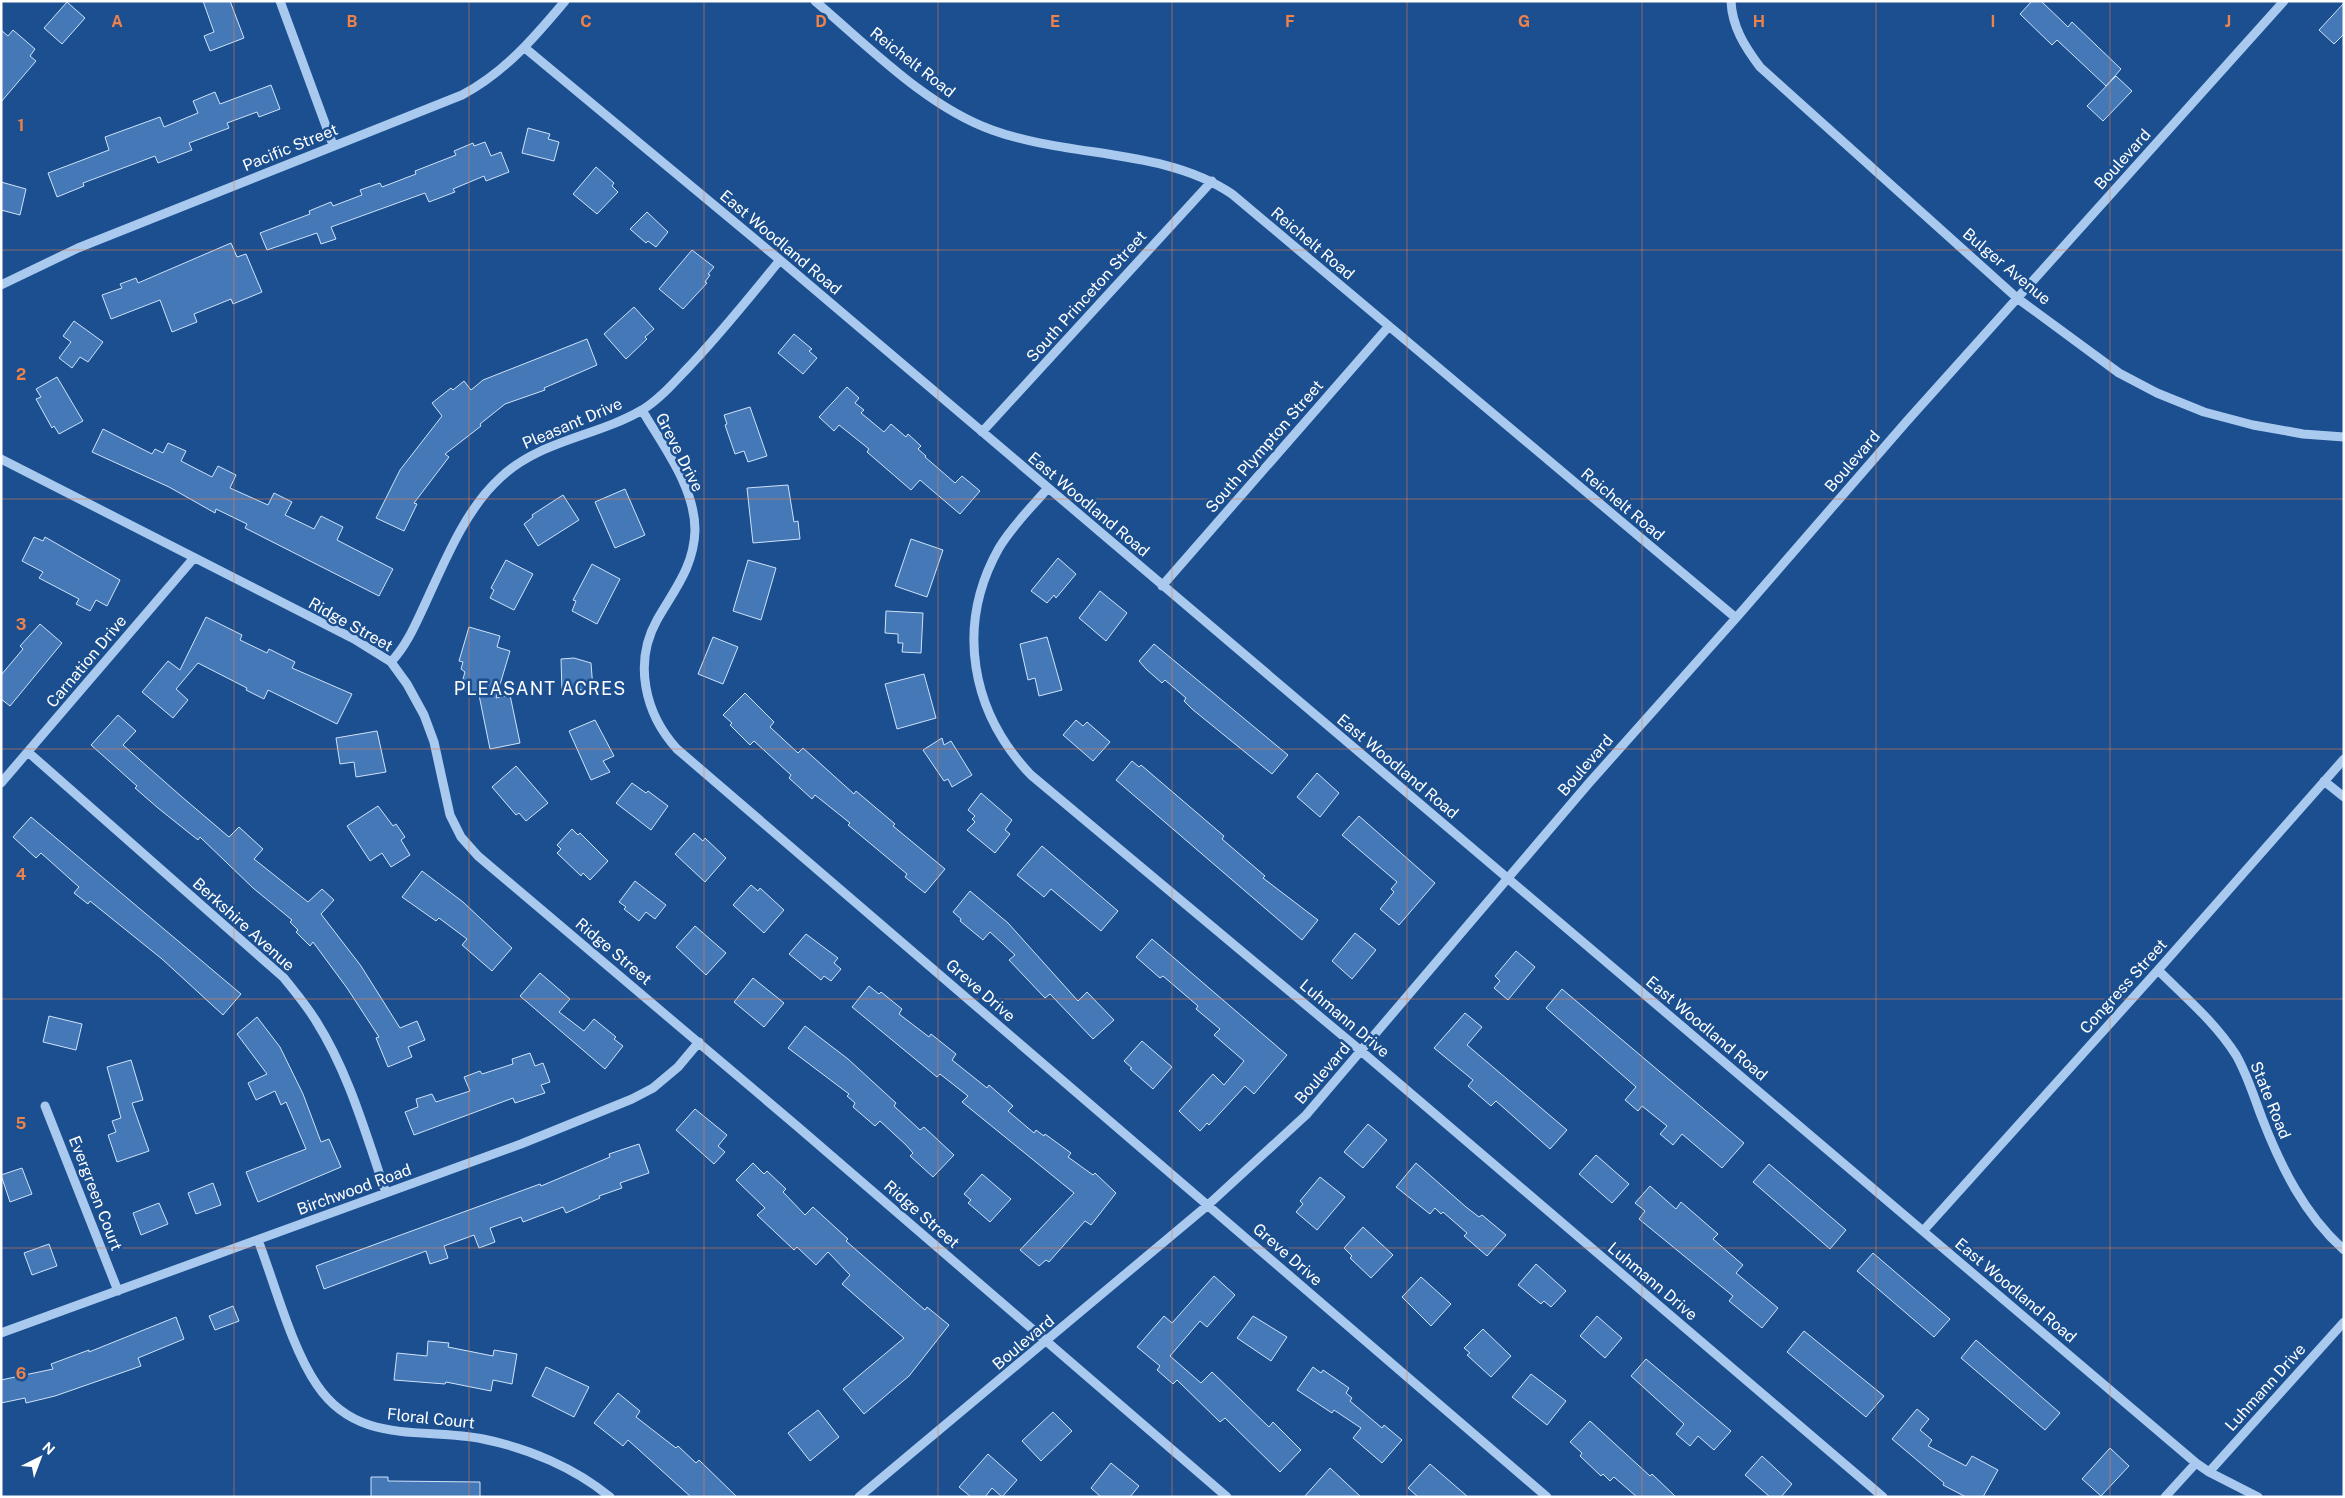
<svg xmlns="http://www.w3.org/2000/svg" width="2345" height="1498" viewBox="0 0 2345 1498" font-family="'Public Sans',sans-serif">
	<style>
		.building { fill: #4478b7; stroke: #cfe3fa }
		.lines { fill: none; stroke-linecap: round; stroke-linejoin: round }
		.minor { stroke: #a9c9ee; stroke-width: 9 }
		.grid { fill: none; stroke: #ee8249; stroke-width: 1; stroke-opacity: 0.55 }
		.labels { text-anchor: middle; stroke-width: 5; stroke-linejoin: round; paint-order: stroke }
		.street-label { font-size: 16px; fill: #fff; stroke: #1b4f8f }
		.neighbourhood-label { font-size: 18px; letter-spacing: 1px; fill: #fff; stroke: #1b4f8f }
		.grid-label { font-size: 16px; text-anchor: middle; font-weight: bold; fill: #ee8249; stroke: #1b4f8f; stroke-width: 5; stroke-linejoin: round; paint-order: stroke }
	</style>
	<rect width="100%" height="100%" fill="#1b4f8f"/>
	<path class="building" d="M203,1h27l14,37 -34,13 -6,-15 10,-4z
		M2032,1h9l27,26 4,-5 49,47 -15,17 -49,-46 -5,5 -32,-31z
		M67,2l18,16 -23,26 -18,-16z
		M2344,3v31l-10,10 -15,-14z
		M1,30l7,6 5,-6 22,19 -5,7 6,5 -35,41z
		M2116,76l16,15 -29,30 -16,-15z
		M271,85l9,24 -21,8 -2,-5 -30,11 2,5 -40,15 3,7 -34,13 -3,-7 -72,27 1,3 -27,11 -9,-24 61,-23 -4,-13 55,-20 4,10 34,-14 -5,-12 22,-9 5,12z
		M528,128l22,6 -2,5 11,3 -5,19 -32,-8z
		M485,142l6,14 10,-4 8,20 -23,9 -2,-5 -31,13 2,3 -26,10 -4,-9 -94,34 5,12 -15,5 -4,-11 -50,17 -7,-17 50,-19 -1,-3 22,-9 2,4 29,-11 -2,-5 20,-7 2,4 34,-13 -1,-3 41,-16 -2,-4 19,-8 1,3z
		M596,167l18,16 -2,3 6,6 -21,22 -24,-20z
		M1,182l25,7 -6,26 -19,-5z
		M647,212l21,20 -12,15 -8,-6 -2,2 -16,-14z
		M231,243l6,14 9,-3 16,38 -29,12 -2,-5 -37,15 3,8 -25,10 -12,-32 -49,19 -9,-24 20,-7 -2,-4 16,-6 2,5z
		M692,250l22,17 -6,7 2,1 -5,7 2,1 -24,26 -24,-20z
		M634,307l20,22 -9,8 2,2 -21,20 -22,-25z
		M74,321l29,21 -15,20 -8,-5 -8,11 -13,-10 12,-16 -8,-6z
		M794,334l18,15 -3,2 8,7 -14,16 -25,-21z
		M587,339l10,26 -53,23 1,2 -40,14 -25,20 1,2 -36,28 4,3 -35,46 3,1 -13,27 -28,-13 24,-48 42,-54 -10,-13 19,-15 2,2 11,-9 7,9 12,-10z
		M57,377l26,44 -24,13 -5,-8 -2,2 -16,-29 5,-2 -5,-8z
		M847,387l12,11 -4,5 9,7 -3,3 23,19 7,-8 15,13 2,-3 13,12 -3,3 8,7 -1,1 30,26 7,-7 18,15 -20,23 -40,-34 -9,10 -44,-38 2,-3 -30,-24 -5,6 -15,-14z
		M750,407l17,49 -19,6 -4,-11 -9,3 -10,-29 2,-1 -3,-9z
		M103,429l49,25 3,-5 8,4 5,-10 18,8 -5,10 31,16 6,-11 18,9 -6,13 38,17 6,-12 18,9 -7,13 29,14 7,-13 22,11 -6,13 56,29 -14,27 -134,-68 2,-4 -31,-15 -1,4 -46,-26 -77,-35z
		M788,485l6,37 4,-1 2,18 -47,4 -6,-55z
		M625,489l20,46 -30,13 -20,-46z
		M563,495l16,25 -41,26 -14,-22 9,-7 -1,-2z
		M34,537l9,4 2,-4 75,43 -13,26 -11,-6 -6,11 -14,-7 3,-5 -40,-21 4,-6 -21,-11z
		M911,539l32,11 -16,47 -32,-11z
		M1058,558l18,16 -20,24 -2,-3 -7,8 -16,-12z
		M506,560l27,14 -19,36 -24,-12 4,-8 -3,-2z
		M748,560l28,8 -15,52 -28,-9z
		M592,564l28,15 -23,45 -25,-13 4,-10 -3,-1z
		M1100,591l27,22 -21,28 -27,-23z
		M886,611l37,2 -2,40 -19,-1 1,-9h-5v-9l-13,-1z
		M206,617l36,18 -2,5 27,13 2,-4 26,13 -3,6 60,26 -15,30 -69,-34 -4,9 -18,-9 1,-2 -49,-25 -22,26 12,11 -15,18 -31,-26 26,-31 12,9z
		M40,624l22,19 -52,63 -9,-7v-24l22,-26 -3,-3z
		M469,627l31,9 -3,11 13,4 -14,47 14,-3 10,48 -30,6 -11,-54 -19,-6 5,-17 -4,-3 2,-7 -4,-1z
		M713,637l25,10 -15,37 -25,-10z
		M1047,637l15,53 -23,6 -4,-18 -7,2 -8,-36z
		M1154,644l134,111 -16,19 -80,-65 -8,-8 2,-3 -21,-18 -3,3 -16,-14 -7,-8z
		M574,658l17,5 2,26 -31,2 -1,-32z
		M924,674l12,44 -39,11 -12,-45z
		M745,693l29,29 -4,5 28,26 5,-5 51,46 2,-3 39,33 -2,2 52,43 -20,24 -20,-16 2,-3 -59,-49 2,-2 -35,-28 -3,4 -23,-21 2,-3 -37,-34 -4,4 -20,-20 2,-2 -9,-8z
		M118,715l18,16 -13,14 59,52 47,40 10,-10 24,22 -9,10 54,43 14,-13 12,11 -13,14 40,52 39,62 17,-7 8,19 -17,7 4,10 -24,10 -12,-29 3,-1 -32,-49 -34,-46 -3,4 -14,-14 2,-2 -8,-8 2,-2 -39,-32 -53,-51 -2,3 -40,-32 -23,-20 2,-2 -46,-41z
		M595,720l19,36 -11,5 7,11 -19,8 -22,-49z
		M1076,720l7,6 4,-4 23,20 -17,19 -30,-26z
		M377,731l9,41 -30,5 -2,-15 -14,2 -4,-26z
		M942,738l2,7 7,-4 21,34 -20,12 -4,-8 -4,2 -21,-31z
		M1132,761l7,6 2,-2 83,71 -2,3 43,37 -2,2 55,42 -16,20 -186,-160z
		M516,766l32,37 -22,18 -7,-8 -3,2 -24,-28z
		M1317,773l22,20 -19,24 -23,-20z
		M632,783l14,10 2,-2 20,15 -17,24 -35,-27z
		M981,793l31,27 -7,10 5,4 -15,19 -28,-23 8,-8 -3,-3 3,-3 -7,-6z
		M378,806l15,20 3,-2 9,13 -4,3 9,15 -19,12 -9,-14 -12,8 -23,-35z
		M1359,816l76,67 -36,42 -19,-16 14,-17 -3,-3 6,-7 -55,-47z
		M31,817l210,177 -18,21 -61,-56 -72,-58 -2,3 -14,-11 5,-6 -38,-34 -5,5 -23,-21z
		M572,829l6,6 2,-2 28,28 -18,19 -7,-7 -2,3 -24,-23 4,-4 -4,-4z
		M694,833l9,8 2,-3 21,20 -21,24 -30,-28z
		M1042,846l76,65 -17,20 -50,-42 -7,8 -27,-22z
		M422,871l41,31 49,46 -20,23 -30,-26 5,-6 -28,-21 -3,3 -34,-24z
		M635,881l31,24 -11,14 -9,-7 -7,9 -15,-12 2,-2 -7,-5z
		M751,885l7,6 2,-3 24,22 -20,23 -31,-28z
		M970,891l38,32 70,78 9,-9 27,28 -21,19 -43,-45 -5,4 -36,-38 6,-5 -25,-23 -7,8 -23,-19 1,-2 -8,-7z
		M695,926l31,27 -20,22 -30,-28z
		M1355,933l21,17 -24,29 -20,-18z
		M806,934l32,24 -4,5 7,6 -10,12 -7,-5 -3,4 -32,-26z
		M1152,939l135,116 -33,39 -9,-8 -36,39 -2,-2 -7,8 -21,-20 34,-37 11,11 20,-24 -30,-26 6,-6 -24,-20 2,-3 -35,-30 -3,2 -24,-21z
		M1516,951l19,16 -27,33 -14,-12 6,-7 -5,-5z
		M540,973l30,26 -11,13 25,19 10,-12 22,18 -2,2 9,7 -18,23 -85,-73z
		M753,978l31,25 -20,24 -30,-25z
		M869,986l10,8 2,-2 21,17 -3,5 30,23 2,-3 25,20 -4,6 35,28 2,-3 24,21 -5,5 26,22 2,-3 8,6 1,-2 26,19 -3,4 25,18 2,-2 21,20 -25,32 -6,-4 -36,41 -3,-2 -7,6 -19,-16 54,-57 -112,-91 6,-6 -28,-22 -3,3 -85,-70z
		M1562,989l182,154 -22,25 -40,-34 -9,11 -13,-11 7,-8 -25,-20 -4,5 -13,-11 11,-13 -90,-79z
		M1465,1013l17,14 -15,18 100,85 -17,19 -54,-48 -5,5 -23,-20 5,-6 -39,-32z
		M49,1016l33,8 -6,26 -33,-8z
		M257,1017l23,30 23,47 18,48 8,-3 12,28 -83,35 -12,-30 60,-23 -20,-47 -5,3 -6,-14 -19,9 -8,-17 19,-9 -30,-40z
		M805,1026l43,33 48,44 -2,3 26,24 4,-3 30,28 -21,22 -23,-21 3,-3 -7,-8 -26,-24 -5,5 -22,-19 2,-4 -8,-7 2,-2 -61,-46z
		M1142,1041l30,26 -19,22 -23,-20 2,-1 -8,-7z
		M530,1053l5,13 8,-3 7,19 -9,3 4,8 -30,10 -2,-5 -99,37 -9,-23 13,-5 -2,-8 16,-5 4,8 34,-11 -6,-14 16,-6 2,3 31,-10 -1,-5z
		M131,1060l12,40 -11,3 17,48 -32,11 -9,-27 8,-3 -4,-11 9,-3 -14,-51z
		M695,1109l32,26 -9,11 7,6 -11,12 -38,-34z
		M1368,1124l19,16 -24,28 -19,-16z
		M639,1144l10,29 -29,10 2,5 -23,8 1,2 -34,15 -3,-6 -40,15 -2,-5 -31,11 5,14 -16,6 -5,-13 -30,11 4,12 -18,6 -4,-13 -102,38 -8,-23 224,-82 1,2 69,-29 -1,-3z
		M1596,1155l33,29 -17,19 -33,-29z
		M753,1163l11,11 3,-3 19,18 -3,3 22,23 8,-8 35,32 -2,2 79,69 2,-3 22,18 -40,51 -45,38 -21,-25 61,-51 -62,-54 8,-9 -22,-23 -12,13 -19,-18 -3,3 -37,-35 8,-7 -29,-28z
		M1416,1163l50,44 13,10 3,-2 24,20 -19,21 -23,-20 3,-3 -24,-21 -2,2 -6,-6 -5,6 -34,-27z
		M1769,1164l77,66 -16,19 -77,-67z
		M22,1168l10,26 -22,8 -9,-27z
		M982,1174l29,25 -21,23 -22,-19 3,-3 -7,-6z
		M1320,1177l25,20 -28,33 -21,-18 7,-8 -3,-3z
		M213,1183l8,22 -25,9 -8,-21z
		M1650,1186l26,23 5,-7 37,32 -5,5 30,26 -7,8 42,35 -16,20 -33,-27 4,-5 -94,-77 6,-8 -10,-8z
		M159,1203l9,21 -27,11 -8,-22z
		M1363,1227l30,28 -22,23 -21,-20 2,-2 -8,-8z
		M49,1244l8,22 -25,9 -8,-22z
		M1873,1253l77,66 -16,18 -77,-66z
		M1536,1264l30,27 -15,16 -7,-6 -3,3 -23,-19z
		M1214,1276l21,19 -28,32 -7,-6 -30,35 31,27 11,-11 57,55 4,-5 28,28 -21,22 -55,-54 -5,4 -43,-42 -4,4 -16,-14 3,-4 -23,-19 27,-31 8,7z
		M1421,1277l30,27 -20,22 -29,-29z
		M233,1306l6,15 -24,9 -6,-14z
		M1253,1316l34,21 -16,24 -34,-23z
		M1597,1316l25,22 -17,20 -25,-22z
		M176,1317l8,22 -46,19 3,8 -86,30 -29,7 -1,-5 -24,5v-23l52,-11 -2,-5 38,-14v2z
		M1483,1329l28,27 -20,21 -24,-22 3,-2 -6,-5z
		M1804,1331l80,65 -18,21 -79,-65z
		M1976,1340l84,73 -15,17 -84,-72z
		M428,1341l21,2 -1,4 45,9 1,-6 23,4 -5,30 -19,-4 -2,11 -45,-9 -1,2 -51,-4 3,-27 30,3z
		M1646,1359l85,72 -17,19 -16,-14 -8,10 -14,-12 8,-10 -53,-48z
		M546,1367l43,20 -15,30 -42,-21z
		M1313,1367l8,6 2,-3 26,18 -3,5 6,5 -2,3 32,27 2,-3 18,15 -20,23 -29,-25 8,-10 -27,-18 -2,3 -35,-23z
		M1531,1374l35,27 -19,24 -35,-28z
		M618,1393l22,18 -4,6 40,31 2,-2 18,17 3,-3 38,37h-46l-63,-57 -5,6 -29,-23z
		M1917,1409l12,10 -9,11 12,10 -4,6 38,20 6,-10 26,14 -15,27h-17l-23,-12 1,-2 -52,-44z
		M818,1410l21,27 -29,24 -22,-28z
		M1053,1412l19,19 -31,30 -19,-20z
		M1590,1421l60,55 2,-2 24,23h-39l-23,-20 -4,4 -7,-7 -2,2 -21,-20 2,-3 -12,-11z
		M2110,1448l19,18 -28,30 -19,-17z
		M988,1454l29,26 -15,17 -10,-9 -7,9h-14l-12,-10z
		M1762,1456l30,28 -11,13h-11l-25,-22z
		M1111,1463l28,23 -9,11h-29l-10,-9z
		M1430,1464l38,33h-50l-10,-9z
		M1330,1468l31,29h-57z
		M371,1477h17v4l92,1v15h-109z"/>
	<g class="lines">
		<path class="minor" d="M280,1l53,144
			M815,1c53,45 112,106 177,129 77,28 173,18 240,64l504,424
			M1731,1c1,26 14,46 29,66l257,231 102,75 38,20 47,19 49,13 50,9 41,3
			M525,48l255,212 1416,1203 13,9 49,25
			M1,285l77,-37 384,-153c43,-23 72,-57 103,-94
			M642,410c21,36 53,77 53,120 -1,37 -21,60 -38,90 -24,43 -12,94 20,129l870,748
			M982,432l230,-251
			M1,459l353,180 37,23 16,22 17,31 10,27 16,73 11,22 17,19 320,271 429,370
			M1047,489c-16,19 -35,37 -48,59 -44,78 -28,164 32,227l330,276 522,446
			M1162,586l227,-260
			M391,662c16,-17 24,-37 34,-58 20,-43 40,-94 75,-126 40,-38 96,-41 142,-68 16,-10 29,-24 42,-38 34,-35 65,-74 96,-112
			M28,752l256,226c11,14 23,28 32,43 33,52 50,114 70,172
			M2324,781l20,16
			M1,783l192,-224
			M2158,970c27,27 57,52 78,85 11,19 18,42 26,63 19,49 42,96 82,132
			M45,1106l73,185
			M1923,1231l235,-261 186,-211
			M258,1240c17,44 33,107 59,145 41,61 106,42 166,54 45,9 92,29 127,58
			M1,1333l520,-189 111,-45 21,-11 25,-21 21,-25
			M2209,1472l135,-150
			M859,1497l349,-292 98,-90 283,-332 147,-165 171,-197 377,-420
			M2165,1497l31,-34"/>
	</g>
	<path class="grid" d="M234,1v1496M469,1v1496M704,1v1496M938,1v1496M1172,1v1496M1407,1v1496M1642,1v1496M1876,1v1496M2110,1v1496M1,250h2343M1,499h2343M1,749h2343M1,999h2343M1,1248h2343"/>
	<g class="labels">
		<g class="street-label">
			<text transform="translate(913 62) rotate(38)" y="6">Reichelt Road</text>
			<text transform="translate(290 147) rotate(-22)" y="6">Pacific Street</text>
			<text transform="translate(2122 159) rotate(-48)" y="6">Boulevard</text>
			<text transform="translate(781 242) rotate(40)" y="6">East Woodland Road</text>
			<text transform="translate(1313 243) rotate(40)" y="6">Reichelt Road</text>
			<text transform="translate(2007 266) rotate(40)" y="6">Bulger Avenue</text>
			<text transform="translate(1086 296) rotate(-48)" y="6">South Princeton Street</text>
			<text transform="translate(572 423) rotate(-23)" y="6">Pleasant Drive</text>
			<text transform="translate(1264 446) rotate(-49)" y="6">South Plympton Street</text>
			<text transform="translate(680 452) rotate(63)" y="6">Greve Drive</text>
			<text transform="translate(1852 461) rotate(-49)" y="6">Boulevard</text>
			<text transform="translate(1089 504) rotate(40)" y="6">East Woodland Road</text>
			<text transform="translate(1623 504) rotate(40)" y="6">Reichelt Road</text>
			<text transform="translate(351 624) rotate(29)" y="6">Ridge Street</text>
			<text transform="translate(86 661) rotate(-50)" y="6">Carnation Drive</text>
			<text transform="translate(1585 765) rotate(-49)" y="6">Boulevard</text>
			<text transform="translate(1398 766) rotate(40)" y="6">East Woodland Road</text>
			<text transform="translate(244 924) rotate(42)" y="6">Berkshire Avenue</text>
			<text transform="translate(614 951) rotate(40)" y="6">Ridge Street</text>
			<text transform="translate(2123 986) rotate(-48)" y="6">Congress Street</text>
			<text transform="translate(981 990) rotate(41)" y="6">Greve Drive</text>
			<text transform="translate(1345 1018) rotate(40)" y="6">Luhmann Drive</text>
			<text transform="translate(1707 1028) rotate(40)" y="6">East Woodland Road</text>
			<text transform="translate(1322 1073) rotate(-49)" y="6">Boulevard</text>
			<text transform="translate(2271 1100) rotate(68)" y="6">State Road</text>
			<text transform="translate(354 1189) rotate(-20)" y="6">Birchwood Road</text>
			<text transform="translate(96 1193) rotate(69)" y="6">Evergreen Court</text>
			<text transform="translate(922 1214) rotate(41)" y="6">Ridge Street</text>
			<text transform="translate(1288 1254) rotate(41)" y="6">Greve Drive</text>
			<text transform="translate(1653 1281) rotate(40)" y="6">Luhmann Drive</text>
			<text transform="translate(2016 1290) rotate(40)" y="6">East Woodland Road</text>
			<text transform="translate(1023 1342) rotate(-40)" y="6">Boulevard</text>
			<text transform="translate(2265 1387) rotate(-48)" y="6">Luhmann Drive</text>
			<text transform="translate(431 1418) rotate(6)" y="6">Floral Court</text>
		</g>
		<g class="neighbourhood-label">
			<text x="540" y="695">PLEASANT ACRES</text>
		</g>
	</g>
	<g class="grid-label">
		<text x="117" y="27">A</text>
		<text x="352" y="27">B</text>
		<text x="586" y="27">C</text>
		<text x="821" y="27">D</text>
		<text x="1055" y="27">E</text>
		<text x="1290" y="27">F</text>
		<text x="1524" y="27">G</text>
		<text x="1759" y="27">H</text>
		<text x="1993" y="27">I</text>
		<text x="2228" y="27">J</text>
		<text x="21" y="131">1</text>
		<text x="21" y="380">2</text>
		<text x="21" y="630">3</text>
		<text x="21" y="880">4</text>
		<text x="21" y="1129">5</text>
		<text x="21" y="1379">6</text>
	</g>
	<rect width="2345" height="1498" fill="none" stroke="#ffffff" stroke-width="5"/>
	<g transform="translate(40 1458) rotate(42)" stroke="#1b4f8f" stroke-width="4" paint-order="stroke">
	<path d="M0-4L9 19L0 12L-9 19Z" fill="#ffffff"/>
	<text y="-8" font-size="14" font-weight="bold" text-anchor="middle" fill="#ffffff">N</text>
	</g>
</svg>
